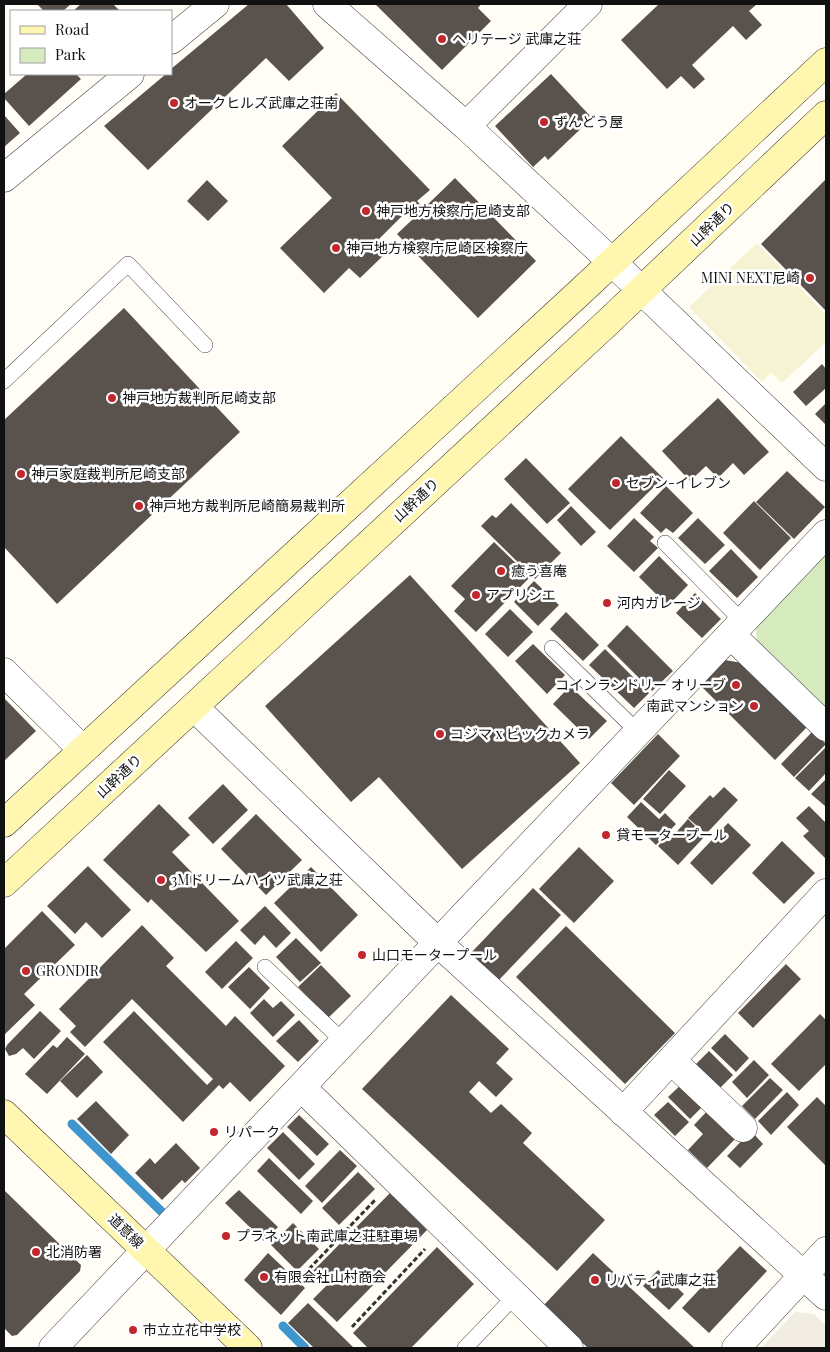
<svg xmlns="http://www.w3.org/2000/svg" width="830" height="1352" viewBox="0 0 830 1352" font-family="'Playfair Display','Noto Sans JP',serif">
	<style>
		.farmland { fill: #f6f3d4 }
		.green { fill: #d5ebbd }
		.plaza { fill: #f1ede2 }
		.lines { fill: none; stroke-linecap: round; stroke-linejoin: round }
		.stream { stroke: #3f96cf; stroke-width: 9 }
		.building { fill: #5a524d }
		.lane-casing { stroke: #444; stroke-width: 16 }
		.street-casing { stroke: #444; stroke-width: 29 }
		.secondary-casing { stroke: #333; stroke-width: 29 }
		.path { stroke: #333; stroke-width: 3; stroke-dasharray: 5 2.5; stroke-linecap: butt }
		.lane { stroke: #fff; stroke-width: 15 }
		.street { stroke: #fff; stroke-width: 28 }
		.secondary { stroke: #fff6b0; stroke-width: 28 }
		.poi-dot { fill: #c4262e; stroke: #fff; stroke-width: 2 }
		.labels { text-anchor: middle; stroke-width: 5; stroke-linejoin: round; paint-order: stroke }
		.poi-label { font-size: 14px; fill: #111; stroke: #fff; text-anchor: start }
		.street-label { font-size: 14px; fill: #111; stroke: #fff }
	</style>
	<rect width="100%" height="100%" fill="#fffdf5"/>
	<path class="farmland" d="M757,243l69,72v27l-44,41 -11,-10 -9,9 -73,-75z"/>
	<path class="green" d="M826,553v159l-69,-66 -1,-19z"/>
	<path class="plaza" d="M795,1312l19,2 12,12v22h-65z"/>
	<g class="lines">
		<path class="stream" d="M72,1124l92,90
			M283,1326l22,22"/>
	</g>
	<path class="building" d="M37,4h34l-8,7h-19z
		M81,4h32l7,7h-47z
		M249,4h37l38,44 -35,33 -23,-23 -118,112 -44,-44 62,-52h5v-5z
		M375,4h106l-3,4 13,13 -49,49z
		M659,4h98l-8,7 13,14 -16,15 -13,-14 -41,39 13,14 -11,10 -13,-13 -14,13 -46,-49z
		M27,74h49l5,5 -52,47 -25,-28v-4z
		M551,74l41,44 -44,42 -3,-4 -12,11 -38,-41z
		M336,93l94,97 -13,11 7,7 31,-30 81,83 -58,57 -81,-84 17,-16 -7,-7 -28,28 10,11 -29,28 -11,-10 -25,25 -44,-45 52,-50 -50,-52z
		M4,115l16,18 -16,14z
		M826,179v132l-65,-67z
		M207,180l21,21 -20,20 -21,-20z
		M124,308l116,124 -183,172 -53,-57v-127z
		M822,364l4,5v19l-20,18 -13,-14z
		M718,398l51,54 -25,23 -11,-12 -15,15 -12,-12 -16,15 -28,-30z
		M826,403v22l-11,-11z
		M621,436l42,42 -53,52 -42,-41z
		M526,458l44,45 -23,21 -43,-45z
		M787,471l38,36 -31,32 -38,-37z
		M666,486l27,27 -20,20 -7,-5 -5,5 -21,-20z
		M754,501l37,37 -31,32 -37,-37z
		M511,503l50,50 -26,26 -54,-53 11,-11 4,3z
		M571,506l25,26 -15,14 -24,-26z
		M634,518l20,19 -4,4 8,7 -24,24 -27,-26z
		M698,518l27,27 -20,19 -27,-26z
		M494,542l36,35 -54,55 -22,-21 11,-12 -14,-13z
		M731,549l27,28 -21,21 -28,-27z
		M659,556l29,29 -20,21 -29,-29z
		M410,575l170,188 -118,106 -83,-92 -28,25 -86,-96z
		M534,581l25,24 -21,21 -24,-24z
		M695,593l26,26 -19,19 -26,-25z
		M510,609l23,23 -25,25 -23,-23z
		M566,612l33,33 -16,16 -33,-32z
		M627,625l46,46 -21,20 -45,-45z
		M533,644l32,31 -18,19 -32,-33z
		M605,649l44,44 -15,15 -45,-43z
		M725,660l17,3 65,64 -32,33 -75,-75z
		M570,686l37,35 -18,18 -36,-35z
		M4,698l32,33 -32,30z
		M813,731l13,13 -32,33 -13,-13z
		M658,734l22,22 -46,49 -23,-22z
		M826,747v26l-17,18 -14,-13z
		M669,770l17,16 -26,28 -17,-15z
		M826,779v26l-1,1 -14,-12z
		M223,784l25,26 -35,34 -25,-26z
		M724,787l14,13 -32,34 -18,-16 22,-23 3,3z
		M641,802l18,17 6,-6 11,11 -20,21 -29,-28z
		M159,804l31,31 -18,17 67,69 -33,31 -55,-53 -3,4 -45,-43z
		M809,806l17,17v36l-23,-23 6,-5 -13,-13z
		M256,814l46,46 -36,35 -45,-46z
		M688,819l17,17 -27,29 -20,-19 12,-13 3,3z
		M728,823l23,22 -39,40 -22,-22z
		M782,841l33,32 -31,31 -32,-31z
		M579,847l35,34 -40,42 -35,-34z
		M88,866l43,44 -29,28 -16,-16 -11,12 -28,-28z
		M311,867l47,48 -37,37 -47,-49z
		M533,888l28,27 -63,66 -28,-27z
		M265,906l26,27 -15,15 -12,-13 -9,10 -15,-15z
		M42,911l33,34 -51,49 11,11 -31,30v-86z
		M142,925l32,33 -8,8 60,60 9,-10 50,50 -35,36 -20,-20 -7,7 -4,-4 -36,37 -80,-80 31,-31 73,74 6,-6 -81,-80 -47,48 -15,-15 6,-6 -17,-17z
		M566,926l109,107 -50,51 -109,-107z
		M296,938l25,25 -21,19 -24,-25z
		M236,941l17,17 -31,31 -17,-17z
		M786,964l15,15 -48,49 -15,-15z
		M321,965l30,31 -23,22 -30,-31z
		M249,967l21,21 -20,21 -22,-22z
		M451,995l58,54 -13,14 17,16 -17,18 -17,-16 -10,11 22,21 10,-9 31,29 -9,10 82,77 -48,51 -195,-182z
		M264,999l9,9 8,-7 14,14 -22,22 -23,-24z
		M40,1011l21,20 -27,28 -11,-11 -7,6 -7,2 -4,-7 2,-4z
		M820,1014l6,6v44l-27,27 -28,-27z
		M299,1020l20,21 -21,21 -22,-21z
		M725,1034l24,24 -13,14 -25,-24z
		M67,1037l18,17 -38,40 -22,-20 28,-29 4,3z
		M709,1051l24,24 -13,13 -24,-24z
		M87,1055l16,17 -26,26 -17,-17z
		M754,1060l15,15 -22,23 -15,-16z
		M770,1078l13,12 -28,29 -13,-13z
		M683,1083l22,21 -15,15 -22,-22z
		M787,1092l12,13 -28,30 -13,-14z
		M817,1097l9,9v60l-39,-39z
		M96,1101l33,34 -18,19 -34,-35z
		M668,1102l21,20 -14,14 -21,-21z
		M711,1107l28,28 -32,33 -19,-18 15,-16 -9,-9z
		M299,1115l30,29 -12,12 -30,-29z
		M751,1131l12,13 -23,24 -13,-12z
		M283,1132l32,32 -16,16 -32,-32z
		M176,1143l24,25 -15,15 -3,-3 -20,20 -27,-27 15,-15 5,6z
		M340,1150l17,16 -35,37 -17,-17z
		M269,1158l44,43 -12,13 -44,-43z
		M358,1172l17,17 -36,36 -17,-17z
		M4,1190l77,75 -1,6 -63,64 -5,1 -8,-8z
		M239,1190l39,37 -14,14 -39,-38z
		M390,1193l37,37 -90,92 -24,-23 14,-14 -14,-14z
		M293,1223l26,26 -22,22 -26,-26z
		M740,1246l27,25 -58,62 -27,-25z
		M437,1247l37,37 -63,64h-43l-15,-15z
		M268,1253l37,35 -24,27 -37,-35z
		M593,1253l102,95h-107l-45,-42z
		M658,1270l26,24 -15,16 -26,-24z
		M308,1303l46,45h-40l-26,-25z"/>
	<g class="lines">
		<g class="lane-casing">
			<path id="lane" d="M4,381l124,-117 77,81
				M665,543l78,79
				M552,648l86,84
				M265,967l79,75
				M465,1348l50,-52"/>
		</g>
		<g class="street-casing">
			<path id="street" d="M327,4l139,122 146,136 214,205
				M171,40l44,-36
				M466,126l122,-122
				M4,178l126,-104
				M731,635l95,92
				M4,672l79,78
				M194,707l243,235 389,354
				M671,1060l72,68
				M301,1087l268,261
				M623,1112l203,-219
				M53,1348l773,-814
				M736,1348l90,-97"/>
		</g>
		<g class="secondary-casing">
			<path id="secondary" d="M4,823l575,-530 247,-231
				M4,883l604,-561 218,-207
				M4,1114l244,234"/>
		</g>
		<path class="path" d="M309,1269l67,-70
			M352,1327l73,-78"/>
		<use href="#lane" class="lane"/>
		<use href="#street" class="street"/>
		<use href="#secondary" class="secondary"/>
	</g>
	<g class="poi-dot">
		<circle cx="442" cy="39" r="5"/>
		<circle cx="174" cy="103" r="5"/>
		<circle cx="544" cy="122" r="5"/>
		<circle cx="366" cy="211" r="5"/>
		<circle cx="336" cy="248" r="5"/>
		<circle cx="810" cy="278" r="5"/>
		<circle cx="112" cy="398" r="5"/>
		<circle cx="21" cy="474" r="5"/>
		<circle cx="616" cy="483" r="5"/>
		<circle cx="139" cy="506" r="5"/>
		<circle cx="501" cy="571" r="5"/>
		<circle cx="476" cy="595" r="5"/>
		<circle cx="607" cy="603" r="5"/>
		<circle cx="736" cy="685" r="5"/>
		<circle cx="754" cy="706" r="5"/>
		<circle cx="440" cy="734" r="5"/>
		<circle cx="606" cy="835" r="5"/>
		<circle cx="161" cy="880" r="5"/>
		<circle cx="362" cy="955" r="5"/>
		<circle cx="26" cy="971" r="5"/>
		<circle cx="214" cy="1132" r="5"/>
		<circle cx="226" cy="1236" r="5"/>
		<circle cx="36" cy="1252" r="5"/>
		<circle cx="264" cy="1277" r="5"/>
		<circle cx="595" cy="1280" r="5"/>
		<circle cx="133" cy="1330" r="5"/>
	</g>
	<g class="labels">
		<g class="poi-label">
			<text x="452" y="44">ヘリテージ 武庫之荘</text>
			<text x="184" y="108">オークヒルズ武庫之荘南</text>
			<text x="554" y="127">ずんどう屋</text>
			<text x="376" y="216">神戸地方検察庁尼崎支部</text>
			<text x="346" y="253">神戸地方検察庁尼崎区検察庁</text>
			<text x="800" y="283" text-anchor="end">MINI NEXT尼崎</text>
			<text x="122" y="403">神戸地方裁判所尼崎支部</text>
			<text x="31" y="479">神戸家庭裁判所尼崎支部</text>
			<text x="626" y="488">セブン-イレブン</text>
			<text x="149" y="511">神戸地方裁判所尼崎簡易裁判所</text>
			<text x="511" y="576">癒う喜庵</text>
			<text x="486" y="600">アプリシエ</text>
			<text x="617" y="608">河内ガレージ</text>
			<text x="726" y="690" text-anchor="end">コインランドリー オリーブ</text>
			<text x="744" y="711" text-anchor="end">南武マンション</text>
			<text x="450" y="739">コジマ x ビックカメラ</text>
			<text x="616" y="840">貸モータープール</text>
			<text x="171" y="885">3Mドリームハイツ武庫之荘</text>
			<text x="372" y="960">山口モータープール</text>
			<text x="36" y="976">GRONDIR</text>
			<text x="224" y="1137">リパーク</text>
			<text x="236" y="1241">プラネット南武庫之荘駐車場</text>
			<text x="46" y="1257">北消防署</text>
			<text x="274" y="1282">有限会社山村商会</text>
			<text x="605" y="1285">リバティ武庫之荘</text>
			<text x="143" y="1335">市立立花中学校</text>
		</g>
		<g class="street-label">
			<text transform="translate(712 224) rotate(-44)" y="5">山幹通り</text>
			<text transform="translate(416 500) rotate(-43)" y="5">山幹通り</text>
			<text transform="translate(119 776) rotate(-43)" y="5">山幹通り</text>
			<text transform="translate(126 1231) rotate(44)" y="5">道意線</text>
		</g>
	</g>
	<rect width="830" height="1352" fill="none" stroke="#111111" stroke-width="10"/>
	<rect x="10" y="10" width="162" height="65" fill="#ffffff" stroke="#a0a0a0"/>
	<rect x="20" y="26" width="25" height="8" fill="#fff6b0" stroke="#a0a0a0"/>
	<text x="55" y="35" font-size="15" fill="#111111">Road</text>
	<rect x="20" y="48" width="25" height="15" fill="#d5ebbd" stroke="#a0a0a0"/>
	<text x="55" y="60" font-size="15" fill="#111111">Park</text>
</svg>
